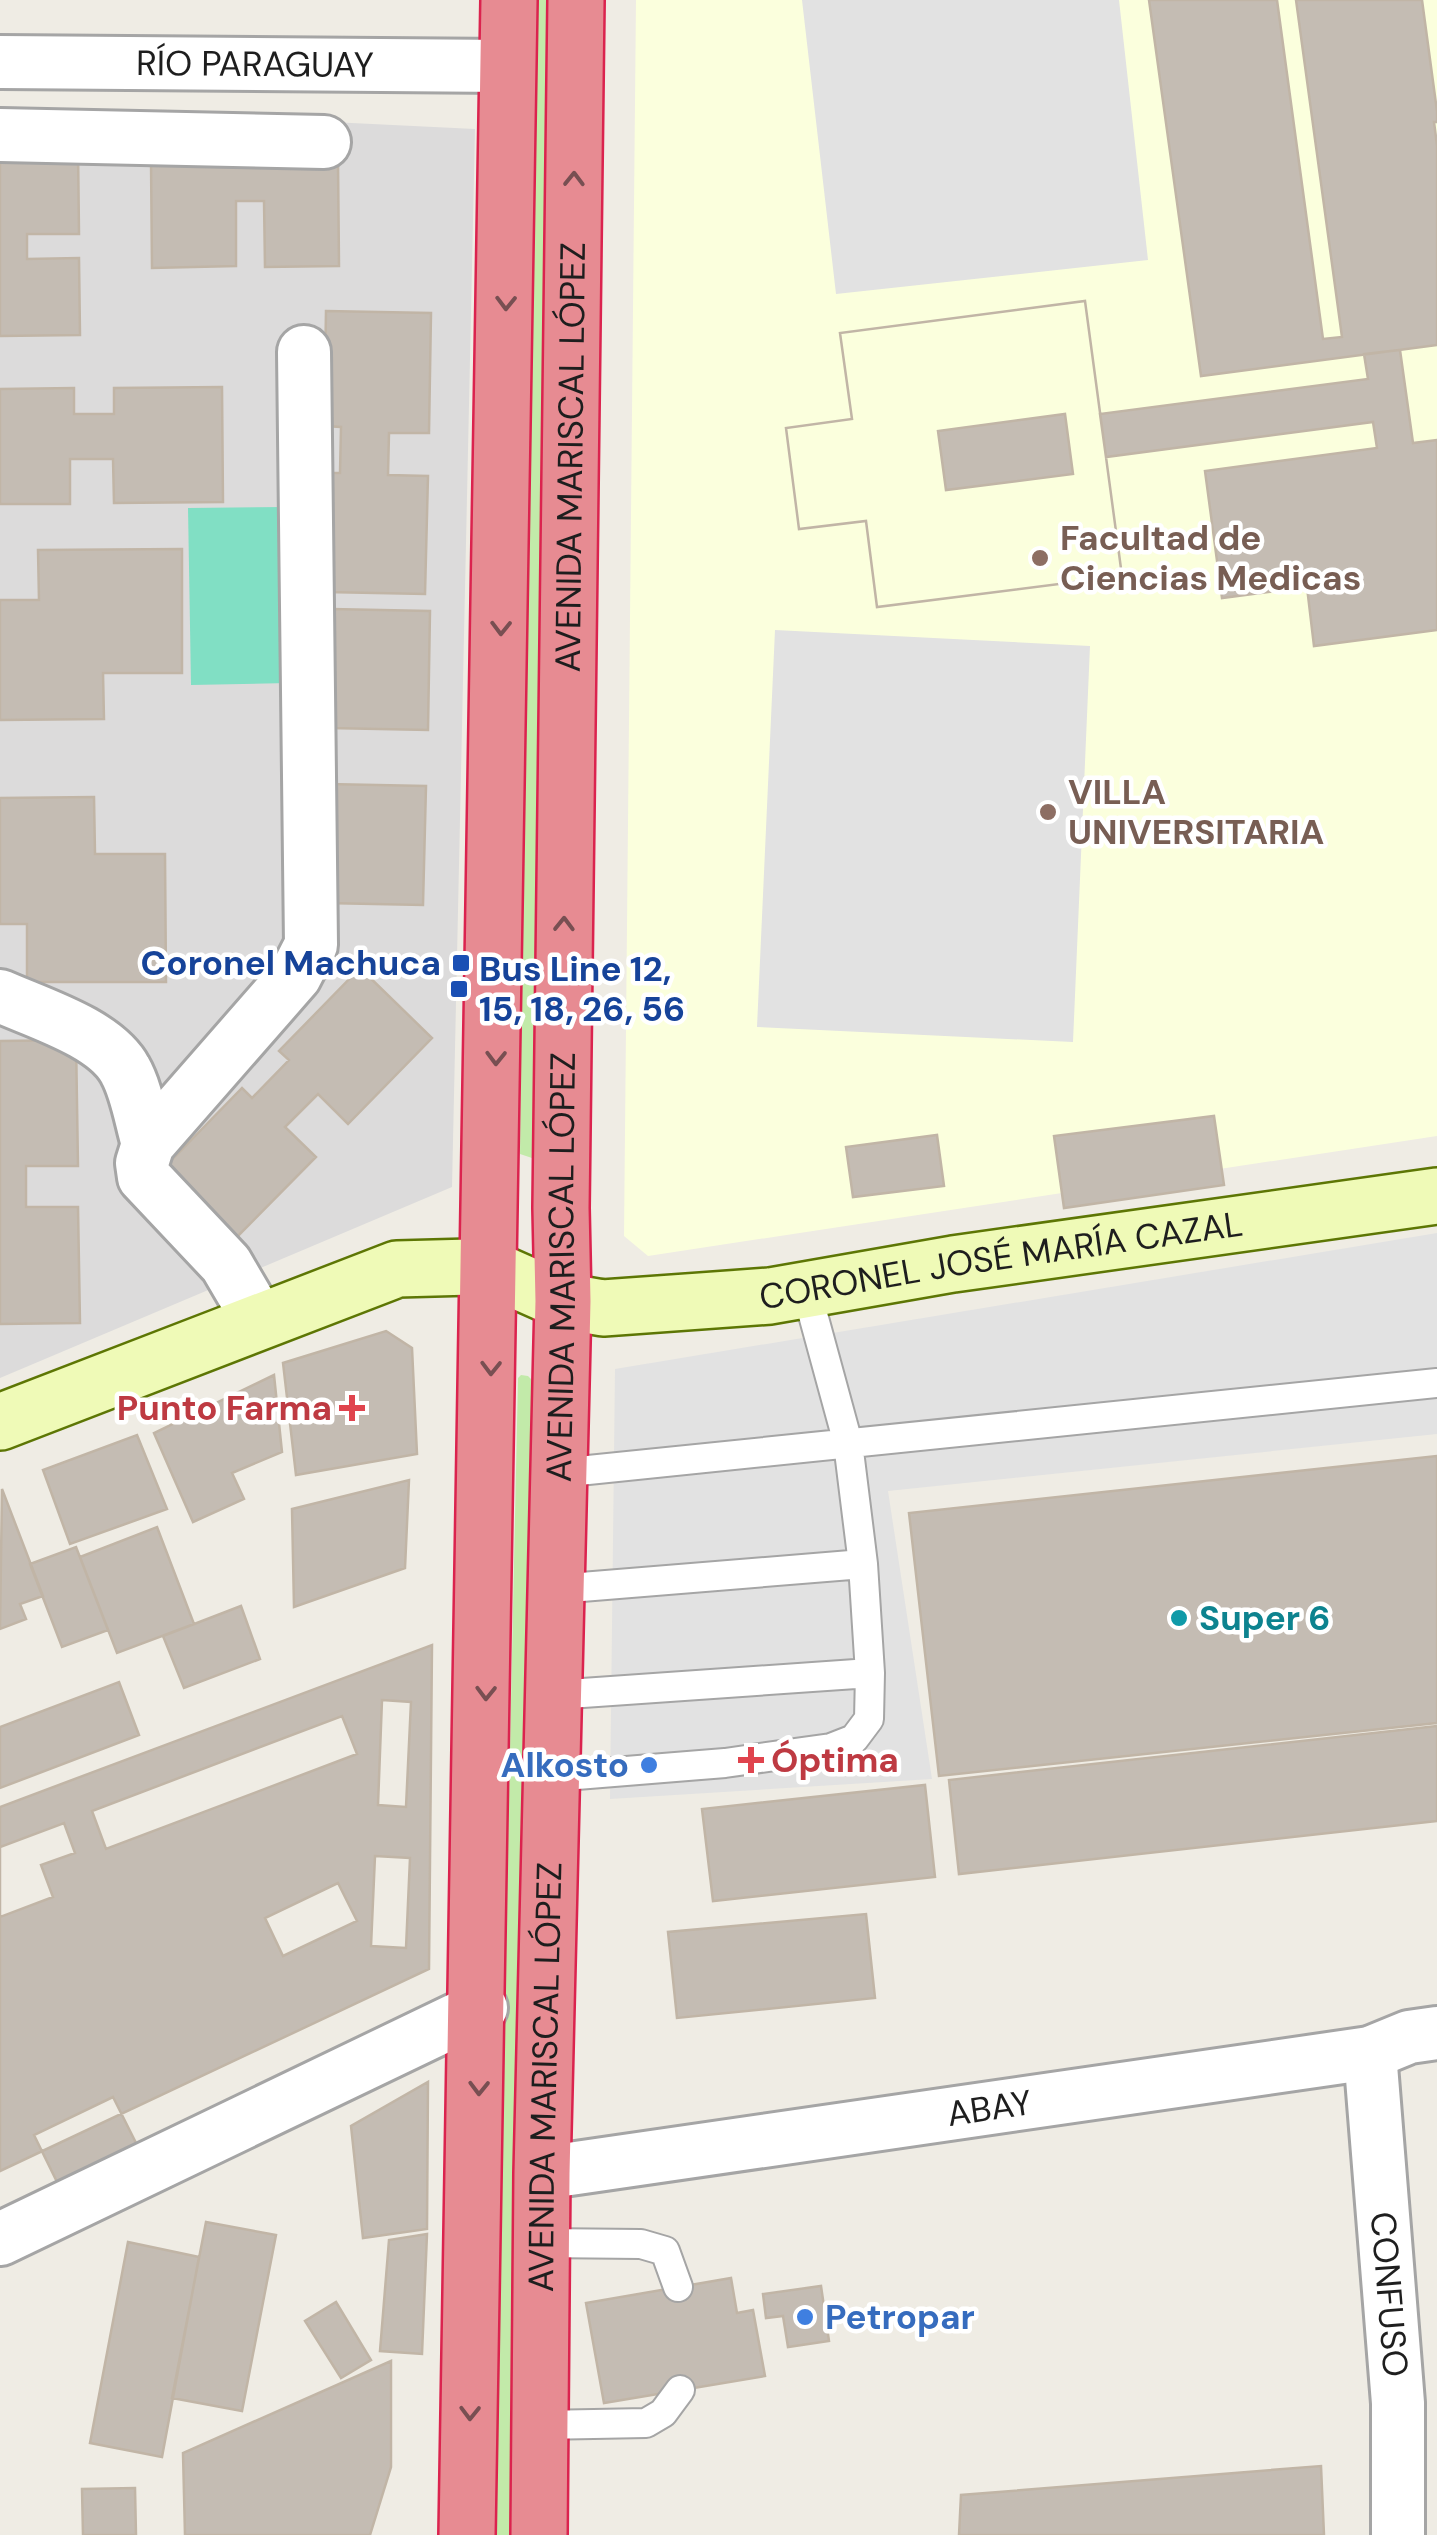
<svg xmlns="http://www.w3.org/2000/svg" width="1437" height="2535" viewBox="0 0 1437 2535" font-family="'DM Sans',sans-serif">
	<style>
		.residential { fill: #dcdbdb }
		.education { fill: #fbffdd }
		.grass { fill: #c2eaa9 }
		.pitch { fill: #81dfc4 }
		.parking { fill: #e2e2e2 }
		.building { fill: #c4bcb3; stroke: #c1b5a6; stroke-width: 2.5; fill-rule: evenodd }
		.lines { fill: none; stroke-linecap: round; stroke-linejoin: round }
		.lane-casing { stroke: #a5a5a5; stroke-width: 32 }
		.street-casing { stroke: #a5a5a5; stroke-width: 58 }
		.secondary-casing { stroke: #5d7604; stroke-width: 60 }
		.highway-casing { stroke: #db234e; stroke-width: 60 }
		.lane { stroke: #fff; stroke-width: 28 }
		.street { stroke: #fff; stroke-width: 52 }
		.secondary { stroke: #effab7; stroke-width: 55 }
		.highway { stroke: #e78b92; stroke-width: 55 }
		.oneway { stroke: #784f52 }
		.education-dot { fill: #8d6e63; stroke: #fff; stroke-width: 4 }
		.transit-dot { fill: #1a4fb4; stroke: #fff; stroke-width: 4 }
		.health-dot { fill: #e0444e; stroke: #fff; stroke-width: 4 }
		.culture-dot { fill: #0f9aa8; stroke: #fff; stroke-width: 4 }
		.shop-dot { fill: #3f7fe0; stroke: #fff; stroke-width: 4 }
		.labels { text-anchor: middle; stroke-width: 9; stroke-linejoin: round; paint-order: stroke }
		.street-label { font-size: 35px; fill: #1e1e1e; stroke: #fff }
		.education-label { font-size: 35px; font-weight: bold; fill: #785e54; stroke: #fff; text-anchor: start }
		.transit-label { font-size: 35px; font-weight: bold; fill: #164399; stroke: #fff; text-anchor: end }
		.health-label { font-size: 35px; font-weight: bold; fill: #be3a42; stroke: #fff; text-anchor: end }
		.culture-label { font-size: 35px; font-weight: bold; fill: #0d838f; stroke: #fff; text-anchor: start }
		.shop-label { font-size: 35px; font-weight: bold; fill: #366cbe; stroke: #fff; text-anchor: end }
	</style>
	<rect width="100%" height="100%" fill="#efece4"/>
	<path class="residential" d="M0,106l475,23 -23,1058 -452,191z"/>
	<path class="education" d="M636,0h801v1136l-789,120 -24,-20z"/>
	<path class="grass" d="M532,0h19l-16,1155 -3,3 -12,-4z
		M521,1375l7,1 6,6 -23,1153h-18l25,-1157z"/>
	<path class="pitch" d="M286,507l3,176 -98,2 -3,-177z"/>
	<path class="parking" d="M802,0h317l29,260 -312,34z
		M775,630l315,16 -17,396 -316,-15z
		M1437,1233v201l-549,57 44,288 -322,20 5,-430z"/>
	<path class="building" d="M1149,0h128l46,339 19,-2 -46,-337h126l15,111v11h-3l3,23v200l-236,31z
		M78,147l1,87h-52v25l52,-1 1,77 -80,1v-188z
		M338,160l1,106 -74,1 -1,-66h-28v65l-84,2 -1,-107z
		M1085,301l37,275 -245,31 -11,-86 -67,8 -13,-101 66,-9 -12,-86zM1065,414l8,60 -127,16 -8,-59z
		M1085,301l37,275 -245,31 -11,-86 -67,8 -13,-101 66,-9 -12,-86z
		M326,311l105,2 -2,120h-40l-1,42 40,1 -3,118 -99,-2 3,-119h11l1,-46 -17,-1z
		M1400,350l13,93 24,-3v190l-123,16 -7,-59 -85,11 -17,-127 172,-23 -4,-26 -267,35 -6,-43 268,-35 -4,-25z
		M222,387l1,115 -109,1 -1,-44h-43v45h-70v-115l74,-1v26h40v-26z
		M182,549v124h-79l1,46 -104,1v-120h39l-1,-50z
		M331,609l99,2 -2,119 -99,-2z
		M327,784l99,2 -3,119 -98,-2z
		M94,797l1,57h70l1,128h-139v-58h-27v-126z
		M360,968l72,70 -84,86 -30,-30 -33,33 31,30 -82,83 -72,-70 80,-82 10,10 37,-38 -10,-9z
		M76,1040l2,126h-52v41h52l2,116 -80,1v-283z
		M1214,1116l10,69 -160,23 -10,-72z
		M937,1135l7,51 -91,11 -7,-50z
		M386,1331l26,17 5,106 -121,21 -13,-112z
		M274,1375l8,77 -50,21 12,26 -51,23 -39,-89z
		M137,1435l30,74 -97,35 -27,-74z
		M1437,1456v267l-498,53 -30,-263z
		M409,1480l-4,88 -111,39 -2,-98z
		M2,1489l41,107 -23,8 6,15 -26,10z
		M157,1527l37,97 -77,29 -37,-96z
		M76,1547l32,83 -46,17 -32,-83z
		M241,1606l19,53 -76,29 -21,-52z
		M432,1645l-3,324 -429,202v-364z
		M119,1682l20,53 -139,53v-61z
		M382,1700l29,2 -5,105 -28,-2z
		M342,1716l15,38 -251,95 -14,-38z
		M1437,1726v95l-478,53 -10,-94z
		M925,1785l10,92 -222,24 -11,-92z
		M64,1823l11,30 -34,12 12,32 -53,20v-70z
		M375,1856l35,2 -4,90 -35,-2z
		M338,1883l19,38 -74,35 -18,-38z
		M866,1914l9,84 -198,20 -9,-86z
		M428,2082l-1,147 -64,9 -12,-112z
		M113,2097l27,54 -79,39 -27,-55z
		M206,2222l70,13 -34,176 -70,-13z
		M427,2234l-5,120 -42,-3 9,-111z
		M128,2242l71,15 -37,200 -72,-14z
		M731,2278l6,35 16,-3 12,66 -161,27 -18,-100z
		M821,2286l8,55 -41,6 -5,-31 -17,2 -3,-24z
		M336,2302l35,58 -30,18 -36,-57z
		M391,2361v106l-21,68h-185l-2,-82z
		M1321,2466l3,69h-365l2,-40z
		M135,2488l1,47h-53l-1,-46z"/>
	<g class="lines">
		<g class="lane-casing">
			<path id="lane" d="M559,1473l878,-90
				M557,1589l306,-25
				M554,1695l316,-22
				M552,1777l173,-14 106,-15 23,-9 15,-20 1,-46 -7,-109 -15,-121 -42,-154
				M541,2243l100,1 24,7 13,36
				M541,2425l105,-2 17,-10 17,-23"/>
		</g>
		<g class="street-casing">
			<g id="street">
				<path id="s1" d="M0,62l508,4"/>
				<path d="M0,135l324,7"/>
				<path d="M0,996c38,17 105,37 125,74 12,21 16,51 23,74"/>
				<path d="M260,1322l-34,-58 -82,-87 -2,-14 6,-19 147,-168 16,-31 -7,-593"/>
				<path id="s2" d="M1370,2053l28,350v132"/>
				<path id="s3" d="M542,2173l828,-120 39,-16 28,-4"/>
				<path d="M0,2239l481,-231"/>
			</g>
		</g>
		<g class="secondary-casing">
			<g id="secondary">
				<path id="s4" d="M0,1422l397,-153 74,-2 22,3 70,31 40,7 167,-12 183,-32 484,-68"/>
			</g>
		</g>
		<g class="highway-casing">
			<g id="highway">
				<path d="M467,2535c22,-845 34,-1690 42,-2535"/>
				<path id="s5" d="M539,2535l3,-362 21,-872 -2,-93 15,-1208"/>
			</g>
		</g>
		<use href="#lane" class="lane"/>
		<use href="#street" class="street"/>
		<use href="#secondary" class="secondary"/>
		<use href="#highway" class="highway"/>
	</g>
	<defs><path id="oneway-chevron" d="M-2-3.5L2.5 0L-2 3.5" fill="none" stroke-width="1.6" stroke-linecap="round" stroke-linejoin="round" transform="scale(2.5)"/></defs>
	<g class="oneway">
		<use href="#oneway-chevron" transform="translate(574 179) rotate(-89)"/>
		<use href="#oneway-chevron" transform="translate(506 303) rotate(91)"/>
		<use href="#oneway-chevron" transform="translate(501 628) rotate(91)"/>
		<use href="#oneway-chevron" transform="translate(564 924) rotate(-89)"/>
		<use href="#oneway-chevron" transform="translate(496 1058) rotate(91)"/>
		<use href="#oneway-chevron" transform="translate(491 1368) rotate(91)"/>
		<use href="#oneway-chevron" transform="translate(486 1693) rotate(91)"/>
		<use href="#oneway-chevron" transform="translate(479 2088) rotate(91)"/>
		<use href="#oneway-chevron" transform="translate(470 2413) rotate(91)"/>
	</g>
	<g class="education-dot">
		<circle cx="1040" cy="558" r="10"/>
		<circle cx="1048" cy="812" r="10"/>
	</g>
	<g class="transit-dot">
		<rect x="451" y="953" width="20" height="20" rx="5"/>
		<rect x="449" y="979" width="20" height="20" rx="5"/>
	</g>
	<g class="health-dot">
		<path d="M347 1393h10v10h10v10h-10v10h-10v-10h-10v-10h10z"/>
		<path d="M746 1745h10v10h10v10h-10v10h-10v-10h-10v-10h10z"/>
	</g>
	<circle class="culture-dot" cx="1179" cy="1618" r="10"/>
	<g class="shop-dot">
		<circle cx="649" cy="1765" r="10"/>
		<circle cx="805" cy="2317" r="10"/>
	</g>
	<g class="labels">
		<g class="street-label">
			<text dy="12" stroke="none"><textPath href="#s1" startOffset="255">RÍO PARAGUAY</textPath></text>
			<text dy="12" stroke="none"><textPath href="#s5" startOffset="2078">AVENIDA MARISCAL LÓPEZ</textPath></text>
			<text dy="12" stroke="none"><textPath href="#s4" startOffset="1040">CORONEL JOSÉ MARÍA CAZAL</textPath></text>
			<text dy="12" stroke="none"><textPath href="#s5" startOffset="1268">AVENIDA MARISCAL LÓPEZ</textPath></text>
			<text dy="12" stroke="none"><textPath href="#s5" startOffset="458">AVENIDA MARISCAL LÓPEZ</textPath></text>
			<text dy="12" stroke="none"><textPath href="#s3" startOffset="452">ABAY</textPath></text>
			<text dy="12" stroke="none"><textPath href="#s2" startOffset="242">CONFUSO</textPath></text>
		</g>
		<g class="education-label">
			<text x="1060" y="550">Facultad de<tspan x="1060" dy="40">Ciencias Medicas</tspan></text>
			<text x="1068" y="804">VILLA<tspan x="1068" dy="40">UNIVERSITARIA</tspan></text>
		</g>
		<g class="transit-label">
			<text x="441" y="975">Coronel Machuca</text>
			<text x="479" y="981" text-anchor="start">Bus Line 12,<tspan x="479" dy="40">15, 18, 26, 56</tspan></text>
		</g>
		<g class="health-label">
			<text x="332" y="1420">Punto Farma</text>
			<text x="771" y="1772" text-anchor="start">Óptima</text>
		</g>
		<g class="culture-label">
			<text x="1199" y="1630">Super 6</text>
		</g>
		<g class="shop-label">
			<text x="629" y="1777">Alkosto</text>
			<text x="825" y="2329" text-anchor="start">Petropar</text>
		</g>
	</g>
</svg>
